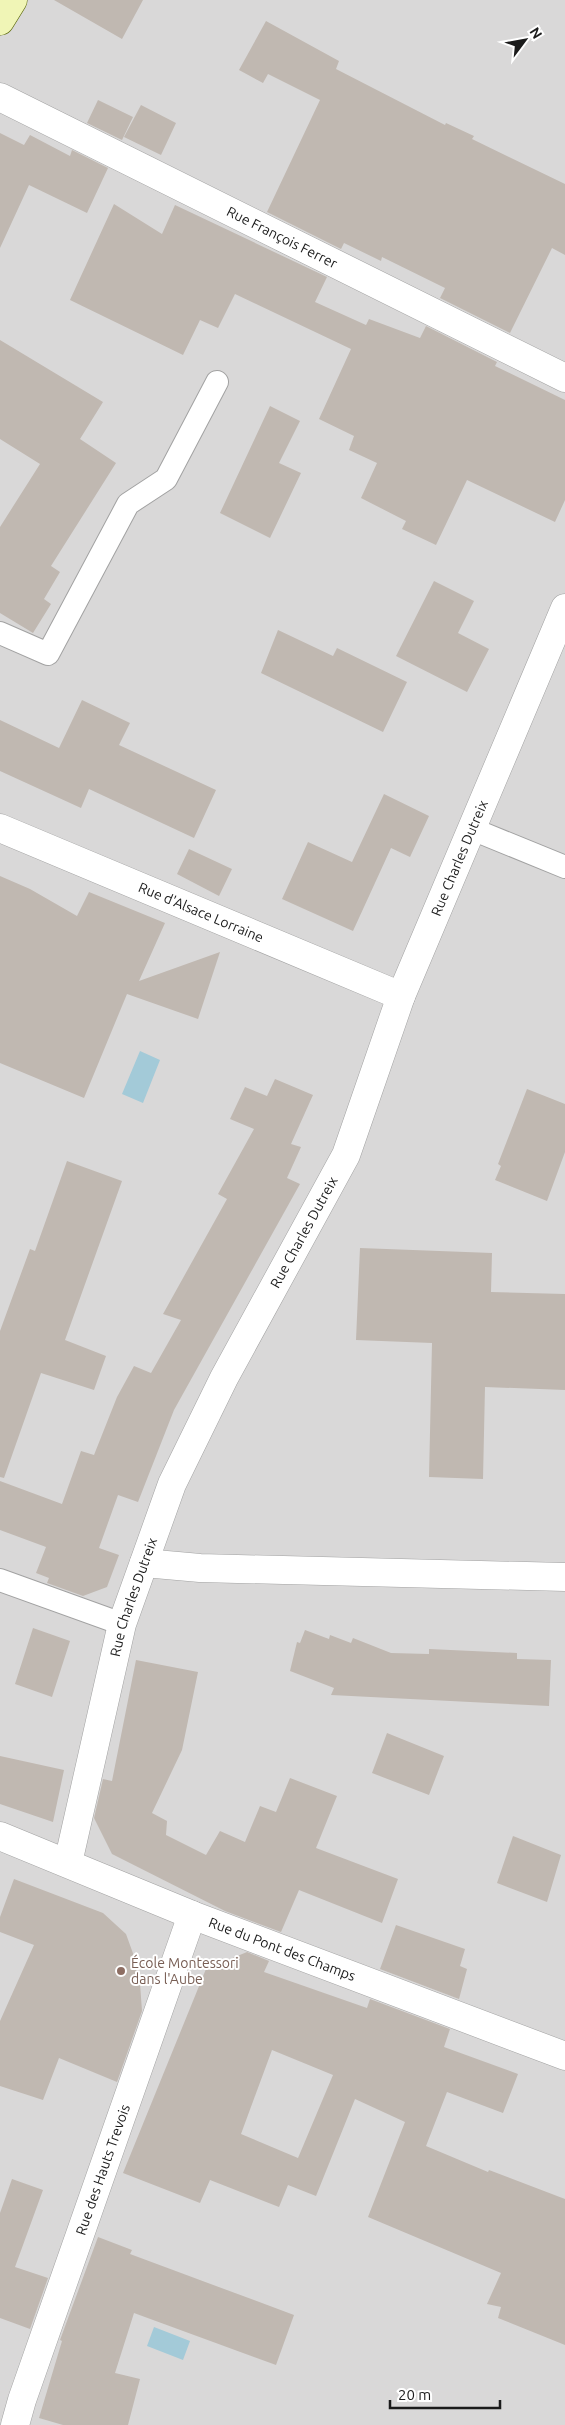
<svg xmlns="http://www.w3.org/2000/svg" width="565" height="2425" viewBox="0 0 565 2425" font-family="Ubuntu,sans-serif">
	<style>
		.residential { fill: #d9d8d8 }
		.water { fill: #a3cad8 }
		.building { fill: #c0b8b1; fill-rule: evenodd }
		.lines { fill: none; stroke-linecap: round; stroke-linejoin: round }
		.lane-casing { stroke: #a2a2a2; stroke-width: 24 }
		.street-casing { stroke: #a2a2a2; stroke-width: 29 }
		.secondary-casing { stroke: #5c690a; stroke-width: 29 }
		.lane { stroke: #fff; stroke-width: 22 }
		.street { stroke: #fff; stroke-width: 28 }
		.secondary { stroke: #f0f5b6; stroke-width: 28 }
		.education-dot { fill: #8d6e63; stroke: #fff; stroke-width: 2 }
		.labels { text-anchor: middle; stroke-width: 4; stroke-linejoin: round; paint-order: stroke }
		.street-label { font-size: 14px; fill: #1b1b1b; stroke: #fff }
		.education-label { font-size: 14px; fill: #785e54; stroke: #fff; text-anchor: start }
	</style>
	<rect width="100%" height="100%" fill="#ece8e1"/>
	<path class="residential" d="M6,0h559v2425h-565v-2416z"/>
	<path class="water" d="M140,1051l20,9 -17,43 -21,-9z
		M154,2327l36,14 -7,19 -36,-14z"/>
	<path class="building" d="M54,0h89l-21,39z
		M266,21l73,40 -3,8 109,56 1,-2 28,13 -2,3 93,45v71l-13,-7 -42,85 -70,-35 5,-10 -63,-31 -1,4 -37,-18 -3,6 -74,-37 53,-112 -52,-26 -5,9 -24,-13z
		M98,100l35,17 -11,23 -35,-17z
		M141,105l35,18 -15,32 -37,-18z
		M0,133l24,12 6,-10 40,21 2,-6 36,18 -21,45 -58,-28 -29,63z
		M114,204l48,30 13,-29 152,72 -12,25 51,23 3,-6 51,19 6,-12 71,36 -2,4 70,34v100l-10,22 -88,-42 -31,65 -34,-16 4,-8 -45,-23 16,-35 -28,-13 5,-14 -35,-17 32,-70 -116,-55 -17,34 -18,-8 -17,35 -113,-55z
		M0,340l103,62 -23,37 36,24 -65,103 9,6 -16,27 7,5 -18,29 -33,-20v-86l40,-63 -40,-25z
		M270,406l30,15 -21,42 22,10 -31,65 -50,-25z
		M434,581l40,20 -16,32 31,16 -22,43 -71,-36z
		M278,630l55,26 4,-8 70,34 -24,50 -122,-59z
		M82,700l48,23 -11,22 97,45 -22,48 -105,-49 -8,19 -81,-37v-51l59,28z
		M384,794l45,22 -19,41 -19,-9 -38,83 -71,-32 26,-57 44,20z
		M189,849l43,20 -13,27 -42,-22z
		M0,876l30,13 47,27 12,-24 76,31 -26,58 81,-29 -22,67 -71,-25 -43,104 -84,-35z
		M275,1079l38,16 -22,49 10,3 -14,31 13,6 -126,226 -36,92 -20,-7 -19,53 20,7 -12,32 -24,9 -36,-13 2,-5 -13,-5 10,-26 -46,-17v-49l62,23 19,-53 13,4 23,-58 17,-31 17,7 30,-53 -18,-6 64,-115 -9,-5 36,-65 -24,-10 15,-32 22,9z
		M527,1089l38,15v48l-18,49 -52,-21 6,-14 -3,-2z
		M67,1161l55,20 -57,159 41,16 -12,34 -53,-17 -37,105 -4,-1v-146l30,-82 5,2z
		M360,1248l132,5 -1,39 74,2v96l-80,-3 -2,92 -54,-2 3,-134 -76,-3z
		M33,1628l37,13 -18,56 -37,-13z
		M305,1630l24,9 1,-4 21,8 2,-5 38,15 38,1v-5l88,4v6l34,1 -2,46 -218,-11 3,-7 -44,-17 7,-29 3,1z
		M136,1660l62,12 -16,78 -30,63 15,8 -1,14 40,20 14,-24 25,11 15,-36 16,6 14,-34 47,18 -21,52 82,31 -16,44 -83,-33 -18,42 -56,-21 -113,-57 -18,-36 9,-39 9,2z
		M387,1733l57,23 -15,39 -57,-22z
		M0,1756l64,14 -11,52 -53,-18z
		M513,1836l48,19 -14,47 -50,-19z
		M14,1879l89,34 23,21 13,36 3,41 -25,71 -58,-24 -16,42 -43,-14v-65l34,-76 -34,-13v-15z
		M396,1925l69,24 -5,17 7,3 -8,30 -79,-30z
		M247,1952l22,9 -5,11 103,36 3,-9 80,30 -6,18 74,27 -15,39 -56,-21 -21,54 62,26 1,-2 76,29v146l-67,-27 3,-11 -14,-3 14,-31 -133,-56 37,-95 -50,-23 -39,97 -28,-11 -9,22 -69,-27 -10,23 -77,-30 83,-204zM272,2050l61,25 -35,83 -57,-24z
		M12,2179l31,11 -28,77 33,11 -18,51 -30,-11v-105z
		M98,2237l34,13 -2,4 164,61 -18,50 -142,-52 -19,60 25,6 -12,46h-65l-24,-7 23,-77 -2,-1z"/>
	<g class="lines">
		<g class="lane-casing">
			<path id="lane" d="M0,633l48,21 80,-150 38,-25 51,-97
				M472,829l93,38
				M0,1580l122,44"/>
		</g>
		<g class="street-casing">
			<g id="street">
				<path id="s1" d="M0,97l565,281"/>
				<path id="s2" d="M0,828l401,168"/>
				<path d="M144,1563l56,5 365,9"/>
				<path id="s3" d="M0,1836l192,79 373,141"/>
				<path id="s4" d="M68,1863l54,-239 50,-140 52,-106 122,-223 55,-159 164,-388"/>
				<path id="s5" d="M15,2425l7,-25 170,-485"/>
			</g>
		</g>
		<g class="secondary-casing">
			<path id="secondary" d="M0,21l13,-21"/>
		</g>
		<use href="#lane" class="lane"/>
		<use href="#street" class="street"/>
		<use href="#secondary" class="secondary"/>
	</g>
	<circle class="education-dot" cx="121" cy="1971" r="5"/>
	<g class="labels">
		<g class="street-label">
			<text dy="5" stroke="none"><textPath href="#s1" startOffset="315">Rue François Ferrer</textPath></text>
			<text dy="5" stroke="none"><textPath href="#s4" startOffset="1084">Rue Charles Dutreix</textPath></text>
			<text dy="5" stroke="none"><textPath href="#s2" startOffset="218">Rue d'Alsace Lorraine</textPath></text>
			<text dy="5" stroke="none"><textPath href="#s4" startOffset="678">Rue Charles Dutreix</textPath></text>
			<text dy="5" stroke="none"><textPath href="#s4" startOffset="274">Rue Charles Dutreix</textPath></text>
			<text dy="5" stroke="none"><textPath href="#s3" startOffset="304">Rue du Pont des Champs</textPath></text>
			<text dy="5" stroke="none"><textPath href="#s5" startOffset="270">Rue des Hauts Trevois</textPath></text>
		</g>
		<g class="education-label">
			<text x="131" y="1968">École Montessori<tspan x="131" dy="16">dans l'Aube</tspan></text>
		</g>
	</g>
	<g transform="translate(525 40) rotate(58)" stroke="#ffffff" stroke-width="4" paint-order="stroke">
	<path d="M0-4L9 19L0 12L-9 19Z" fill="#1b1b1b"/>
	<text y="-8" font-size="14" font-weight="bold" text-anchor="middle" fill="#1b1b1b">N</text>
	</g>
	<path d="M390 2400v8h110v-8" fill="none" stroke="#1b1b1b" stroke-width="2.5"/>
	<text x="398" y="2400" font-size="15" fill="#1b1b1b" stroke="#ffffff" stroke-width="4" paint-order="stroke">20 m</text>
</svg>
